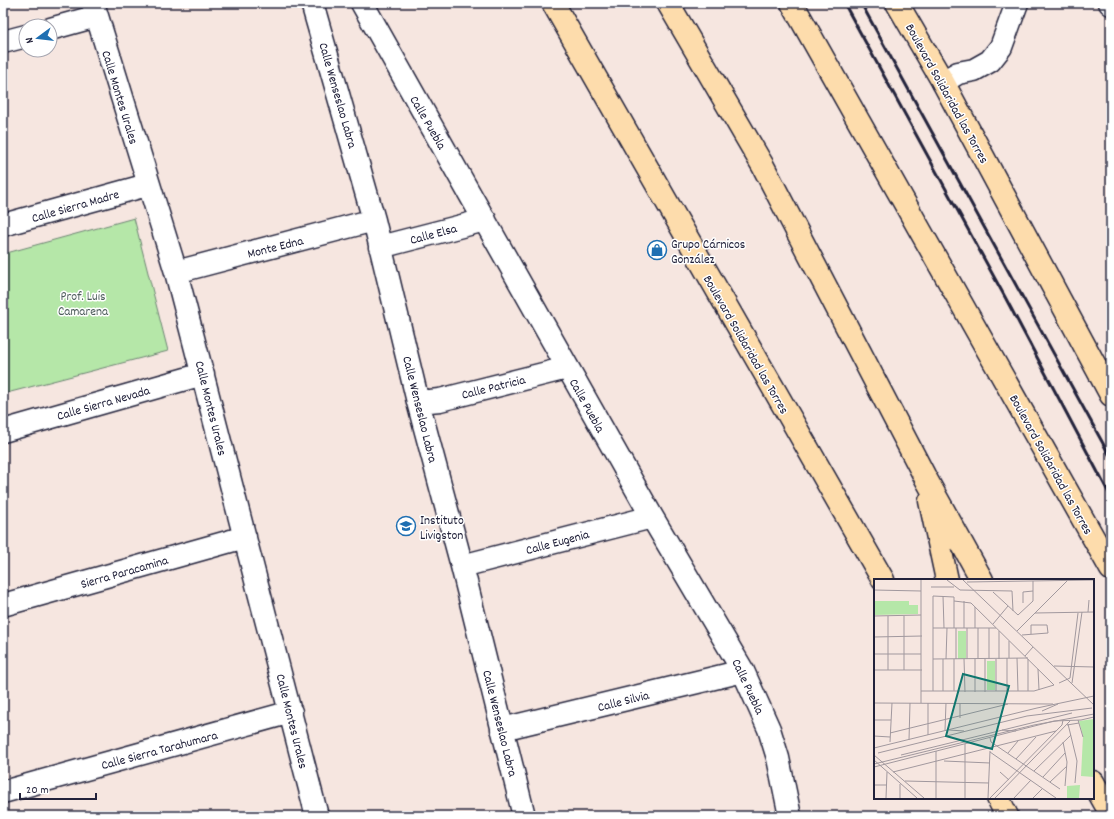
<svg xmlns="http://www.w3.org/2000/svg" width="1114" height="819" viewBox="0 0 1114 819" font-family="Dekko,sans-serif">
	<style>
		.green { fill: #b5e7a8; stroke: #6c8472 }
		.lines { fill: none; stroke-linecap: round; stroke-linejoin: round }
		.minor-casing { stroke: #22223b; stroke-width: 25 }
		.major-casing { stroke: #22223b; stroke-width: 25 }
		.highway-casing { stroke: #22223b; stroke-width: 25 }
		.minor { stroke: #fff; stroke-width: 22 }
		.major { stroke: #fddcac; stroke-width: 22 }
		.highway { stroke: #fddcac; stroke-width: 22 }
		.rail { stroke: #22223b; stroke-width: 3 }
		.labels { text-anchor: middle; stroke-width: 3; stroke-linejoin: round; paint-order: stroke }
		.street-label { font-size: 13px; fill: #22223b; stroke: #fff }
		.poi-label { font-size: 13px; fill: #22223b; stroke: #fff; text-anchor: start }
		.park-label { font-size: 13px; fill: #4e5d5c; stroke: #fff }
		.inset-road { fill: none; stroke: #a1989e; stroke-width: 1 }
		.view { fill: #0f766e; fill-opacity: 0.15; stroke: #0f766e; stroke-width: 2 }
		.inset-edge { fill: none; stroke: #22223b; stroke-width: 2 }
	</style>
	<rect width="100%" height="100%" fill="#f6e6e0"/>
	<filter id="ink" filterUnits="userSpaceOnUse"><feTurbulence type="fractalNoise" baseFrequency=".025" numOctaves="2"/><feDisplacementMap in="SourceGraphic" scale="8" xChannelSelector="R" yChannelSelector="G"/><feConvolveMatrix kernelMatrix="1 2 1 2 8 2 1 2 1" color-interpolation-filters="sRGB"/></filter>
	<g filter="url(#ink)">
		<path class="green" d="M134,218l34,133 -165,43v-140z"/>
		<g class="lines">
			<g class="minor-casing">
				<path id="minor" d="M93,3l83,269 141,544
					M312,3l62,217 44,182 44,164 62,250
					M362,3l290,514 91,154 26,58 9,29 12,58
					M1110,3l1,1
					M50,29l47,-13
					M3,42l23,-6
					M943,82l15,-9 16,-3 16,-9 11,-14 16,-44
					M3,225l144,-40
					M380,247l105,-27
					M176,272l198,-52
					M418,402l22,-2 127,-32
					M3,431l200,-57
					M462,566l190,-49
					M3,605l242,-68
					M502,729l241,-58
					M3,792l288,-80"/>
			</g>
			<g class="major-casing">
				<path id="major" d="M553,3l330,577
					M897,3l46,79 168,313
					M998,798l9,18"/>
			</g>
			<g class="highway-casing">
				<path id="highway" d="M668,3l95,163 162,311 57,103
					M792,3l319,566
					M930,501l17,79
					M1093,782l18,32"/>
			</g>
			<use href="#minor" class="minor"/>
			<use href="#major" class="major"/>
			<use href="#highway" class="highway"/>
			<path class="rail" d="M844,3l161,294 106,200
				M861,3l250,455"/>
		</g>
	</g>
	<defs>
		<g id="shop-ring" transform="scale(1)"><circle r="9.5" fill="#fff" stroke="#1f6fb2" stroke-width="1.5"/><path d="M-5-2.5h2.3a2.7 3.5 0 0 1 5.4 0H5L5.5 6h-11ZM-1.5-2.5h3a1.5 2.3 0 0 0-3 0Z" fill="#1f6fb2"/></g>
		<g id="school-ring" transform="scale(1)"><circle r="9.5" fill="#fff" stroke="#1f6fb2" stroke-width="1.5"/><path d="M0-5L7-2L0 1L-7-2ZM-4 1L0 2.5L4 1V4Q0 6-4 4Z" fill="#1f6fb2"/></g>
	</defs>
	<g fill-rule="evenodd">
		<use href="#shop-ring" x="657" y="250"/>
		<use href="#school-ring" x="406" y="526"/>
	</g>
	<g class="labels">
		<g class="street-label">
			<text transform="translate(948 93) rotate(61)" y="5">Boulevard Solidaridad las Torres</text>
			<text transform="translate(339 95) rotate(74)" y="5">Calle Wenseslao Labra</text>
			<text transform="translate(121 97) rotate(73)" y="5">Calle Montes Urales</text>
			<text transform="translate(429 122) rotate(60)" y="5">Calle Puebla</text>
			<text transform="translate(75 205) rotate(-16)" y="5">Calle Sierra Madre</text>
			<text transform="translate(433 233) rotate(-15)" y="5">Calle Elsa</text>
			<text transform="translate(275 246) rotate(-14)" y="5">Monte Edna</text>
			<text transform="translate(747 344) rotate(60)" y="5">Boulevard Solidaridad las Torres</text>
			<text transform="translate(493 386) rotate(-14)" y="5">Calle Patricia</text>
			<text transform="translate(103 402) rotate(-16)" y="5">Calle Sierra Nevada</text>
			<text transform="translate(588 405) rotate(61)" y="5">Calle Puebla</text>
			<text transform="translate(212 408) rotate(76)" y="5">Calle Montes Urales</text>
			<text transform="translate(421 409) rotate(76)" y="5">Calle Wenseslao Labra</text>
			<text transform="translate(1052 464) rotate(61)" y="5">Boulevard Solidaridad las Torres</text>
			<text transform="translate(557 541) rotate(-15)" y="5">Calle Eugenia</text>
			<text transform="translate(124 571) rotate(-16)" y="5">Sierra Paracamina</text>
			<text transform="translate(749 686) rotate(65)" y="5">Calle Puebla</text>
			<text transform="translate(623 700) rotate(-14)" y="5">Calle Silvia</text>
			<text transform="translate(293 721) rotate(76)" y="5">Calle Montes Urales</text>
			<text transform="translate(501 723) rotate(76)" y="5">Calle Wenseslao Labra</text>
			<text transform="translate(159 749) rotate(-15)" y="5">Calle Sierra Tarahumara</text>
		</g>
		<g class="poi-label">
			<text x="671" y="248">Grupo Cárnicos<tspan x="671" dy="15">González</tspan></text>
			<text x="420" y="524">Instituto<tspan x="420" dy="15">Livigston</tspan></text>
		</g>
		<g class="park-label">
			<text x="83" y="300">Prof. Luis<tspan x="83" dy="15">Camarena</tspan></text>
		</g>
	</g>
	<g transform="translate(874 579)">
		<rect width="220" height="220" fill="#f6e6e0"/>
		<path d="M0,22h35v4h9v9l-44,1zM84,52h8v28h-8zM113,82h8v29h-8zM220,140v58l-13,-1 2,-40 -4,-15zM206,206l-1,13h-12v-12z" fill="#b5e7a8"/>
		<path class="inset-road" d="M47,1v123M73,1l13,10 52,1 1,20M89,1l131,125M93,3l127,-2M57,8h23M0,11l47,1M119,13l25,23 15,-14v-20M69,17l1,32M149,24v-11l10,-1M214,33l1,-12M161,34l59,-1M0,37l47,-1M14,37v54M119,45l15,-18M59,49h63M82,49v31M90,49v-27M101,49v-21M125,52v28M143,52l51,-51M148,56l26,-2 -1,-8h-16v9M0,58l48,-1M0,75h47M151,77l8,-9M133,79v33M135,79v-17M143,79l1,33M59,80l95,-1M69,80v32M72,80l1,-31M80,80v32M90,80l1,33M93,80v-31M101,80v33M104,80v-31M111,80v33M115,80v-31M122,80v32M180,87l40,1M164,90l1,21M0,91h48M30,91v-54M185,104l11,-5 8,-65M198,104l10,-71M47,112h113l20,-6 -83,-82 -17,-2M59,112v-95l21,1v31M154,112v-32M0,124l179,1M168,132l16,-7M86,139v-15M0,141h17M204,141l5,17M194,145l9,37 -2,22M193,146l12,-2M71,151l1,-27M75,151l15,1M128,151l14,1M16,154l118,-29M54,156v-32M0,157l16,1M116,159l1,4 69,47M35,161l1,-37M16,163l2,-39M189,163l4,20 -2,24M91,165v54M0,169l163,-40 57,-12M116,173l66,46M4,174l149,-37 65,-8M134,174l10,-12M0,176l50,43M27,176l171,-42M142,180l20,-22M0,181l43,38M70,182l46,2M0,185l160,-39 60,-11M0,188l180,-46 27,-1 13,-3M160,192l37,-36M19,193l163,-41M126,193l9,8M169,198l22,-24M31,202l84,2M176,203l17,-16M0,206h13M12,219l1,-26M26,219v-14M62,219v-47M114,219l2,-47M116,219l72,-73 1,-5M121,219l75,-77M140,219l17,-18M159,219l9,-9"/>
		<path class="view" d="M89,95l46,12 -17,63 -46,-13z"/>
		<rect width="220" height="220" class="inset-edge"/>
	</g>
	<rect width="1114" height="819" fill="none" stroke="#fff" stroke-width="16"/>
	<rect x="8" y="8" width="1098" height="803" fill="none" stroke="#22223b" stroke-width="1.5" filter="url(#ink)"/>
	<g transform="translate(38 38) rotate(255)"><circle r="19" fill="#ffffff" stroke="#a7a7b1"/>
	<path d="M0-3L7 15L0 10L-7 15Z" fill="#1f6fb2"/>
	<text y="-6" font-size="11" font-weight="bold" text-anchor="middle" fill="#22223b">N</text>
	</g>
	<path d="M20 793v6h76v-6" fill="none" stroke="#22223b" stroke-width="2"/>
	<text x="26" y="793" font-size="12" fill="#22223b" stroke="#ffffff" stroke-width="3" paint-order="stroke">20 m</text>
</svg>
